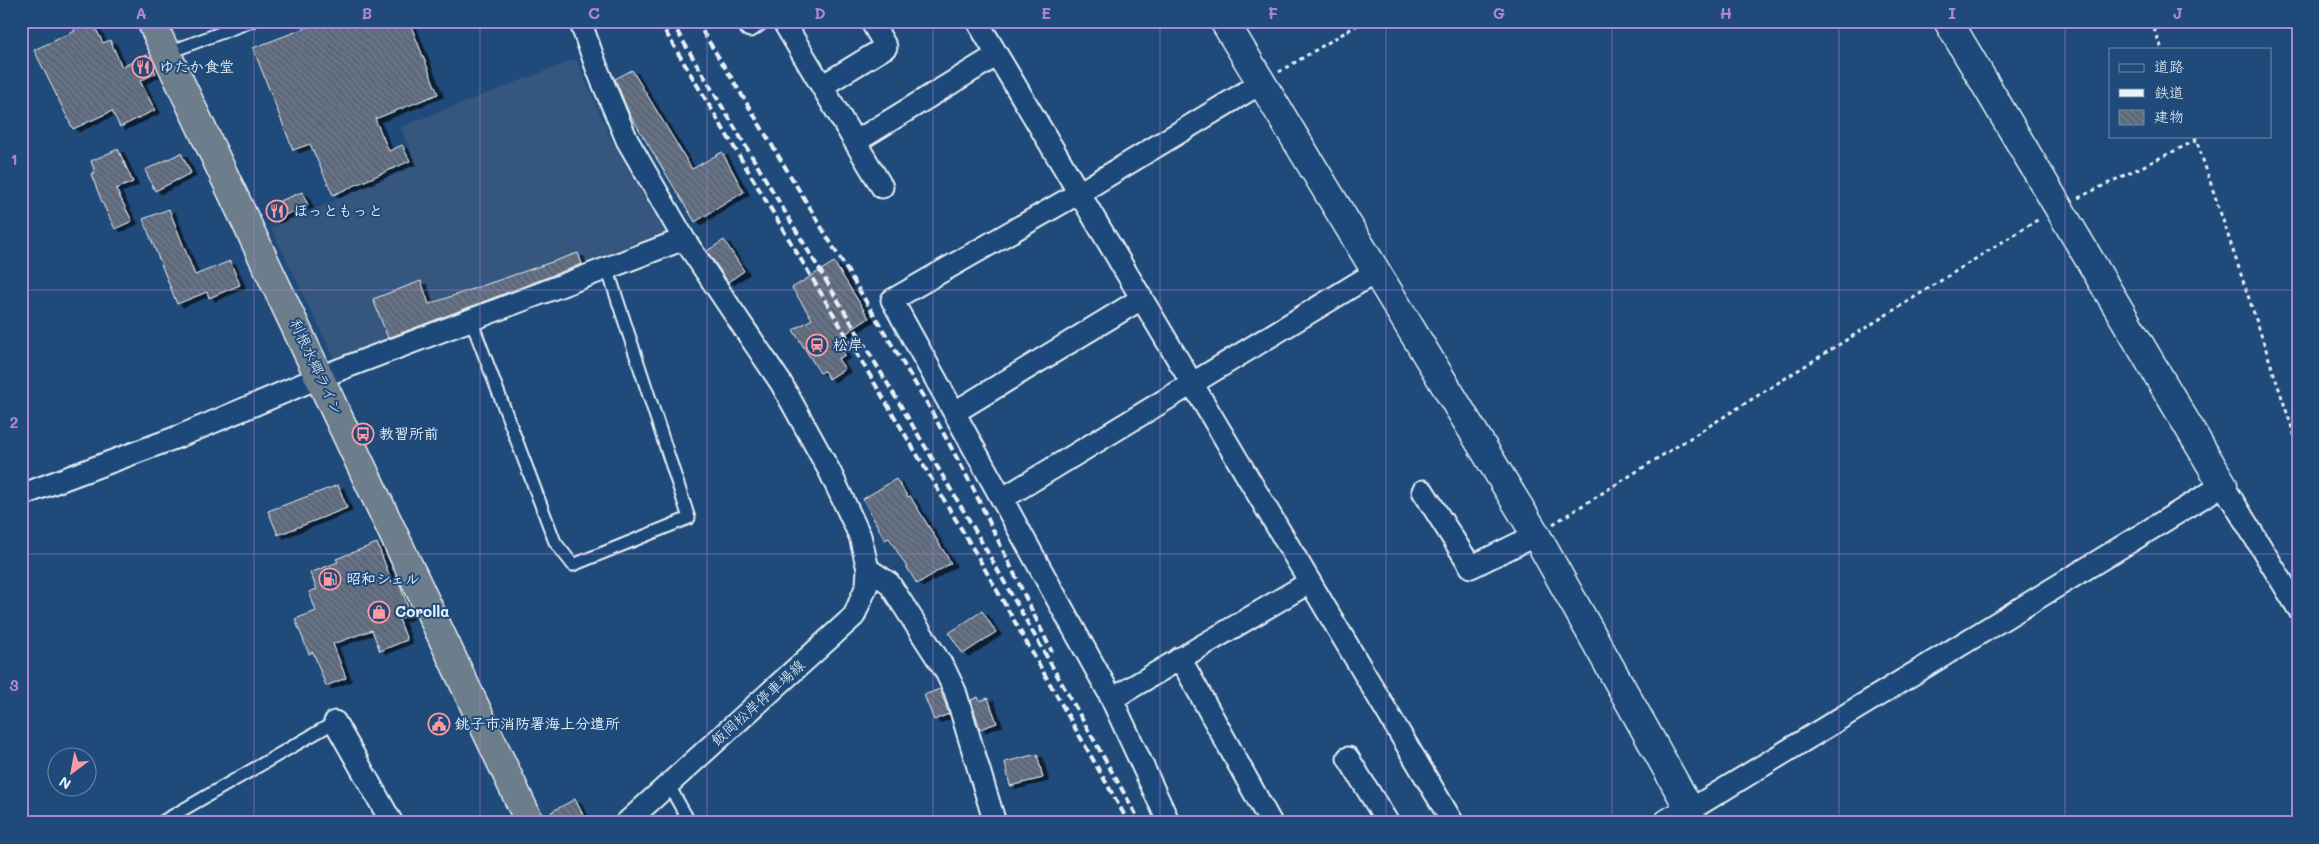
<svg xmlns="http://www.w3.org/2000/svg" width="2319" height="844" viewBox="0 0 2319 844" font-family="Mali,'Klee One',sans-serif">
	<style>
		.built { fill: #34567e }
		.building { fill: url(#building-back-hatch); stroke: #e8f1f8; filter: url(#shadow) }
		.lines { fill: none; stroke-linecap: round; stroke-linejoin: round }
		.service-casing { stroke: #e8f1f8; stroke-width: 15 }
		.minor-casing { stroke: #e8f1f8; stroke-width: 25 }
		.tertiary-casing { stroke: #e8f1f8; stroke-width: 31 }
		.trunk-casing { stroke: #e8f1f8; stroke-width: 31 }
		.path { stroke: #e8f1f8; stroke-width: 3; stroke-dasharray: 4 4; stroke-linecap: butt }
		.service { stroke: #1f4a7a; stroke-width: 11 }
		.minor { stroke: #1f4a7a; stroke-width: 21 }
		.tertiary { stroke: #1f4a7a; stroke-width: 28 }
		.trunk { stroke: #6c7d8c; stroke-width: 28 }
		.rail { stroke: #e8f1f8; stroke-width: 4; stroke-dasharray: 8 4; stroke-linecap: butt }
		.grid { fill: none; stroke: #ac85d9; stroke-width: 1; stroke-opacity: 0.55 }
		.labels { text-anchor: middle; stroke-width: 4; stroke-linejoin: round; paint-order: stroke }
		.poi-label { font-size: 15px; font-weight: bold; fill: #e8f1f8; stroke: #1f4a7a; text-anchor: start }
		.street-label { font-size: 15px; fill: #e8f1f8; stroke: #1f4a7a }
		.neatline { fill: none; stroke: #ac85d9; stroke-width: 2 }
		.grid-label { font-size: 16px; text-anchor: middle; font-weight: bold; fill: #ac85d9 }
	</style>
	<defs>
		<pattern id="building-back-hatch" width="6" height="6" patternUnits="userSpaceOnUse" patternTransform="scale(1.25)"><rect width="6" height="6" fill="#667286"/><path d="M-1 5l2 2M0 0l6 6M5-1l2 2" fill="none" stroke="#565d68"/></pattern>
		<filter id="shadow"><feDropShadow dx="5.5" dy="3" stdDeviation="0" flood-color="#0009"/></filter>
	</defs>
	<rect width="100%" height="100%" fill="#1f4a7a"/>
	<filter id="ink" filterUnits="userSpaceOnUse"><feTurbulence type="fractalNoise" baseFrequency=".02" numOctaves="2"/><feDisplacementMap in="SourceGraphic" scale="10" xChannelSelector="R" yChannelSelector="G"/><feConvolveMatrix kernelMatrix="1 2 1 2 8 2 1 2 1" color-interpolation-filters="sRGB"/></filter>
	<g filter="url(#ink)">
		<path class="built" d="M576,59l35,80 58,100 -333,124 -65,-135 145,-63 -16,-38z"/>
		<path class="building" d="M84,21h8l11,22 7,-3 12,27 25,-12 9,18 -16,8 15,29 -35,17 -8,-16 -39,18 -39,-79 41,-19 -2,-5z
			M324,21h85l29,73 -63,25 14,32 13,-6 8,16 -77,34 -23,-51 -17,6 -40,-102z
			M632,70l60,99 30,-17 22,40 -49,30 -66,-109 -14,-34z
			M118,149l15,33 -17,7 16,32 -17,8 -13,-27 -11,-28 4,-2 -4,-11z
			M181,153l10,20 -36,18 -10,-21z
			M302,192l6,13 -34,15 -6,-14z
			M169,209l26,66 35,-14 10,24 -31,13 -2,-6 -30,12 -34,-85z
			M724,240l20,31 -16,11 -21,-31z
			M578,253l4,11 -194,74 -15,-39 48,-18 8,23z
			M834,262l35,56 -33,22 9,15 -7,4 7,10 -16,10 -5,-8 -4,2 -27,-43 19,-11 -20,-31z
			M896,479l12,18 2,-1 41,67 -34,21 -28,-46 -4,2 -22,-41z
			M338,485l9,23 -69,27 -10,-24z
			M377,543l15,39 6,-2 13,35 -12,4 8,21 -27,11 -8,-21 -39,14 13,34 -20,8 -13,-34 -4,2 -14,-35 21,-8 -7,-19 8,-3 -7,-16 28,-11 -2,-3z
			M982,611l14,21 -33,22 -14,-21z
			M940,689l9,25 -15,6 -10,-25z
			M978,697l2,4 8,-3 9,25 -17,6 -9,-29z
			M1037,754l6,24 -33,8 -5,-24z
			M575,799l12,24h-30l-6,-11z"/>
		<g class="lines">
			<g class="service-casing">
				<path id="service" d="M167,53l85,-32
					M471,320l84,222 18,23 116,-47 -82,-250
					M668,784l22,39
					M160,823l175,-101"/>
			</g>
			<g class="minor-casing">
				<path id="minor" d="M580,21l18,50 29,69 57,99 97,144 49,89 30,64 8,33 -1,16 -13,31 -228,207
					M783,21l99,166
					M977,21l476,802
					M750,26l7,-5
					M822,86l64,-39 -15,-26
					M855,142l142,-87
					M955,412l186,-113
					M1423,491l48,76 65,-32
					M21,495l159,-59 140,-59 364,-138
					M1002,499l374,-227
					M868,569l21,14 56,87 10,21 40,132
					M1180,658l91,165
					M1112,699l198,-117
					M335,722l57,101
					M1348,758l40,65
					M1169,823l-60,-130 -217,-393 187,-107 182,-110
					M1698,823l-8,-13 533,-325 75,123"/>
			</g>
			<g class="tertiary-casing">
				<path id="tertiary" d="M1224,21l312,514 154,275 -22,13
					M1948,21l275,464"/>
			</g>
			<g class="trunk-casing">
				<path id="trunk" d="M151,21l379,802"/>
			</g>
			<path class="path" d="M2151,21l11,28
				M1279,72l85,-51
				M2195,136l103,310
				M2078,198l119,-58
				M1553,524l486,-305"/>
			<use href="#service" class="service"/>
			<use href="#minor" class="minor"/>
			<use href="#tertiary" class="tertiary"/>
			<use href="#trunk" class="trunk"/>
			<path class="rail" d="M659,21l319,536 151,266
				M671,21l301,504 169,298
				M696,21l38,61 193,321 44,81 81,168"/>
		</g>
	</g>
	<path class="grid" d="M254,21v802M480,21v802M707,21v802M933,21v802M1160,21v802M1386,21v802M1612,21v802M1839,21v802M2065,21v802M21,290h2277M21,554h2277"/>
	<defs>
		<g id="restaurant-ring" transform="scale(1.125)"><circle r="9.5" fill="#1f4a7a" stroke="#ff9aa2" stroke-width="1.5"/><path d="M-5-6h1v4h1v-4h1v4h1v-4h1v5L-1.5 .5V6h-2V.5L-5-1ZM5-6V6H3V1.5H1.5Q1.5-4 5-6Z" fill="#ff9aa2"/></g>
		<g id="station-ring" transform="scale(1.125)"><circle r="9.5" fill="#1f4a7a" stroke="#ff9aa2" stroke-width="1.5"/><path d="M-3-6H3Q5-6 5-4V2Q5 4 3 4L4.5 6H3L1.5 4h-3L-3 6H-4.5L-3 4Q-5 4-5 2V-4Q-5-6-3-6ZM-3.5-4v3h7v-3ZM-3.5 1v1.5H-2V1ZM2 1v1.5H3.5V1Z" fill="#ff9aa2"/></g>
		<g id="bus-ring" transform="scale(1.125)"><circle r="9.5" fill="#1f4a7a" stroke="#ff9aa2" stroke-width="1.5"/><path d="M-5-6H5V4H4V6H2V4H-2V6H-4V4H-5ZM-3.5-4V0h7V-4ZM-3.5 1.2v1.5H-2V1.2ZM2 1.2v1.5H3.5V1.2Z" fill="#ff9aa2"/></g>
		<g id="fuel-ring" transform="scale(1.125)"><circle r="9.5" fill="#1f4a7a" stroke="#ff9aa2" stroke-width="1.5"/><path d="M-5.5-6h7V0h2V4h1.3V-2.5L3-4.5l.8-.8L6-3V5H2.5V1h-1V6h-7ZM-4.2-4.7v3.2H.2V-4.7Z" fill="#ff9aa2"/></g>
		<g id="shop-ring" transform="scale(1.125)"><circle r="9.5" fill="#1f4a7a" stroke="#ff9aa2" stroke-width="1.5"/><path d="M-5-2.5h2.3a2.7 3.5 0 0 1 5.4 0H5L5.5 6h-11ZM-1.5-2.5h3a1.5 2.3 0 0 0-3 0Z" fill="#ff9aa2"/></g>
		<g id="civic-ring" transform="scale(1.125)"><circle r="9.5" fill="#1f4a7a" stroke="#ff9aa2" stroke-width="1.5"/><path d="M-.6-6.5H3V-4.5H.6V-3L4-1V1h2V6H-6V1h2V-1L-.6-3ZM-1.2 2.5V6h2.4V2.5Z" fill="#ff9aa2"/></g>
	</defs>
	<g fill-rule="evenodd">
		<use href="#restaurant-ring" x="143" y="67"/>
		<use href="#restaurant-ring" x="277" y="211"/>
		<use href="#station-ring" x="817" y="345"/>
		<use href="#bus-ring" x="363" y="434"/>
		<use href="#fuel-ring" x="330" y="579"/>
		<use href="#shop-ring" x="379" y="612"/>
		<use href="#civic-ring" x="439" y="724"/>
	</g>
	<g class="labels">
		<g class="poi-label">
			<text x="159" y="72">ゆたか食堂</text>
			<text x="293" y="216">ほっともっと</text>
			<text x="833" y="350">松岸</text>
			<text x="379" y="439">教習所前</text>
			<text x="346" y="584">昭和シェル</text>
			<text x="395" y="617">Corolla</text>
			<text x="455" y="729">銚子市消防署海上分遣所</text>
		</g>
		<g class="street-label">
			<text transform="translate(316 367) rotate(65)" y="5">利根水郷ライン</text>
			<text transform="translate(758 703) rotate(-42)" y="5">飯岡松岸停車場線</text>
		</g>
	</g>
	<rect width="2319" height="844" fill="none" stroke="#1f4a7a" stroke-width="55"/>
	<rect x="2109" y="48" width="162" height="90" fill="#1f4a7a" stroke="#6f8dac"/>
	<rect x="2119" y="64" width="25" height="8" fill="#1f4a7a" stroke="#6f8dac"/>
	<text x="2154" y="72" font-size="15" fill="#e8f1f8">道路</text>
	<rect x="2119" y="89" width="25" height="8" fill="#e8f1f8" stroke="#6f8dac"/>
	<text x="2154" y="98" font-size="15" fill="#e8f1f8">鉄道</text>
	<rect x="2119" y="110" width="25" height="15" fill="url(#building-back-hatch)" stroke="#6f8dac"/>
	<text x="2154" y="122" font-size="15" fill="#e8f1f8">建物</text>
	<g transform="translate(72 772) rotate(212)"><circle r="24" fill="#1f4a7a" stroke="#6f8dac"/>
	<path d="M0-4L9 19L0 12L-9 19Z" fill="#ff9aa2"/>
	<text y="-8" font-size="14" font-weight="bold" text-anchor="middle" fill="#e8f1f8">N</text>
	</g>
	<rect x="28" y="28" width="2264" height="788" class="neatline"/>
	<g class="grid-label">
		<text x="141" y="19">A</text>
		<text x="367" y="19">B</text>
		<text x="594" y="19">C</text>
		<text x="820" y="19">D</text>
		<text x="1046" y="19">E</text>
		<text x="1273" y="19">F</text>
		<text x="1499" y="19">G</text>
		<text x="1726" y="19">H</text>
		<text x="1952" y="19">I</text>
		<text x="2178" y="19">J</text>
		<text x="14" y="165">1</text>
		<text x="14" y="428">2</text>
		<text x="14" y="691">3</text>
	</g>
</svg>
